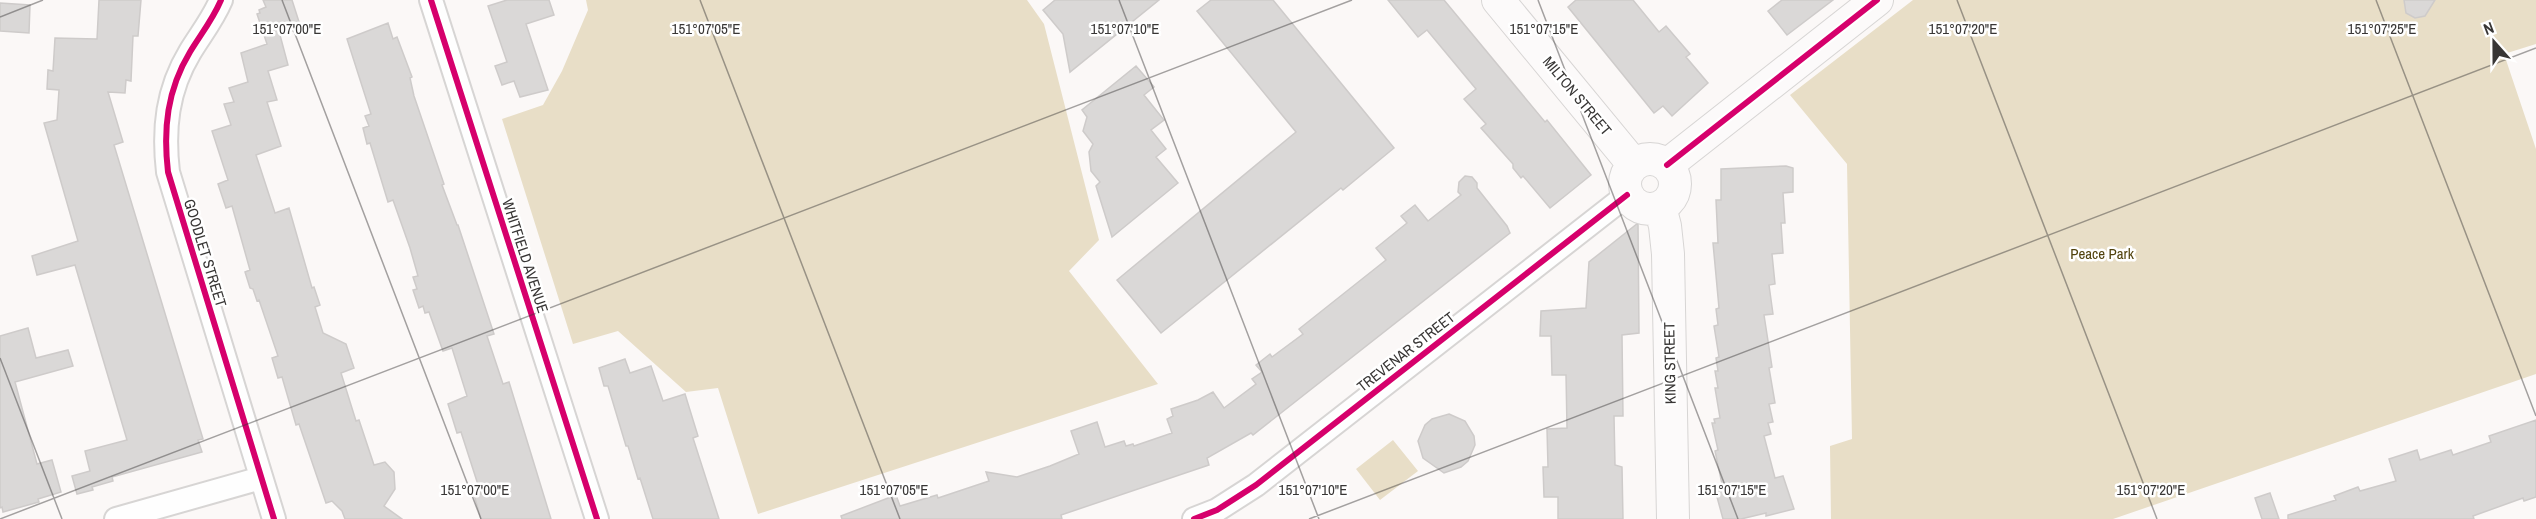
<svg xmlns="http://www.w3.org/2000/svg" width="2536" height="519" viewBox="0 0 2536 519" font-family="'Archivo Narrow',sans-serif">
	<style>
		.green { fill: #e8dec7 }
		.building { fill: #dad8d7; stroke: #cecbca; stroke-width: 1.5 }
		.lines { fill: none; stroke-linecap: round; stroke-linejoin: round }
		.street-casing { stroke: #d7d5d4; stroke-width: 26 }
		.secondary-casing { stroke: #d7d5d4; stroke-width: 34 }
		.street { stroke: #fefefe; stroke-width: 22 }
		.secondary { stroke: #fcfafa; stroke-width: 32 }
		.cycleway-casing { stroke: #fff; stroke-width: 10 }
		.cycleway { stroke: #d6006c; stroke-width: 6 }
		.ticks { fill: none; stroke: #383635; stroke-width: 1.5; stroke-opacity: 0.45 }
		.labels { text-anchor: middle; stroke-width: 5; stroke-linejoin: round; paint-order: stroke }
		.street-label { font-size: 15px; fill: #383635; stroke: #fff }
		.park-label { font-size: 15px; fill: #51420c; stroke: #fff }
		.ticks-label { font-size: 15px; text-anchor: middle; fill: #383635; stroke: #fff; stroke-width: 5; stroke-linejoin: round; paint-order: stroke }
	</style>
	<rect width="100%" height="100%" fill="#fbf8f7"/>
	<path class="green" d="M586,0h441l17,24 55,216 -30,31 89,113 -400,130 -40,-126 -32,4 -68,-61 -45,13 -71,-225 41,-14 19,-34 26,-61z
		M1913,0h623v44l-32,10 32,95v225l-423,145h-282l-1,-73 22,-7 -5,-275 -57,-69z
		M1393,440l25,31 -38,29 -24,-31z"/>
	<path class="building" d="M99,0h42l-3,36h-5l-2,45 -5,-1 -1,13 -17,-1 15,50 -9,3 89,294 -5,1 4,12 -90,25 1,4 -21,6 1,3 -16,4 -5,-18 18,-5 -5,-20 42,-11 -52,-175 -38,10 -5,-19 46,-15 -34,-118 13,-3 2,-30 -12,-1 1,-19 5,1 2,-33 42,1z
		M263,0h29l9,28 -21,7 8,30 -20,6 9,29 -10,2 14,44 -25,9 19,58 14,-5 23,80 2,-1 6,18 -5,2 8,26 23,11 8,24 -13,5 15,48 3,-1 15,45 11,-3 9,10 1,17 -11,17 18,13h-57l-3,-8 -10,-10 -6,2 -27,-79 -3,1 -14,-48 -4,1 -6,-20 6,-2 -19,-56 -2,1 -4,-12 -3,-1 -5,-16 5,-2 -18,-64 -6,2 -8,-24 10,-4 -16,-49 19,-6 -7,-21 10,-2 -5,-14 19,-6 -7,-29 26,-9 -10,-30 3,-1 -1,-3 7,-3z
		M507,0h42l5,15 -28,9 22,66 -28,7 -6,-16 -12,4 -7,-19 12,-4 -19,-56z
		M1055,0h104l-89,72 -7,-38 -20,-24z
		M1211,0h62l121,148 -51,42 -2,-2 -180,145 -44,-53 179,-148 -99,-121z
		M1388,0h56l101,122 2,-2 44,55 -41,33 -27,-32 -2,2 -8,-10v-4l-32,-36 5,-4 -22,-25 12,-10 -49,-59 -9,7z
		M1576,0h57l26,32 7,-6 24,28 -4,3 22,26 -36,33 -9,-10 -9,7 -86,-106z
		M1782,0h51l-46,35 -19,-24z
		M2404,0h31l-10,16 -10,2 -9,-5z
		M0,3l30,2 -1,28 -29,-2z
		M388,23l5,16 4,-2 15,40 -2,1 4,18 30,88 -2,1 15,40h1l36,109 -7,2 16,48 6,-2 42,137h-70l-7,-24 7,-1 -20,-62 -4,1 -9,-29 19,-8 -15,-48 -9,3 -14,-39 -4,1 -2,-7 -4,2 -6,-18 4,-1 -4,-12 5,-1 -8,-28 -17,-48 -5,2 -18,-59 -3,1 -4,-16 6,-2 -4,-10 6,-2 -24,-75z
		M1136,66l18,21 -10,8 20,25 -13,10 15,19 -10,8 22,26 -66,54 -16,-51 4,-4 -9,-11 -2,-19 4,-8 -10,-13 4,-14 -5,-7z
		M1786,166l7,2v24l-10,1 2,30h-4l2,30 -11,1 3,30 -6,1 4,29 -9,1 8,52 -3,1 6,35 -6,1 4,18 -5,1 3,11 -7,2 11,42 8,-2 11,33 -28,7v-3l-25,6h-18l-9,-33 8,-2 -7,-33 3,-1 -6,-27h3l-1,-4 6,-1 -5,-30h3l-3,-17h3l-2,-13 3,-1 -5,-31 4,-1 -2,-16 3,-1 -6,-65h5l-2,-43h5v-31z
		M1465,176l7,1 5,6v5l30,38 3,7 -257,202 -2,-2 -44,25 2,7 -148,50 1,4h-220l-1,-3 55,-21 4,11 37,-11 1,3 51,-17 -3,-9 31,5 33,-11 29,-12 -8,-23 26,-9 8,25 19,-6 2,5 7,-2 1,2 38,-13 -5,-14 6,-3 -2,-7 27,-9 15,-8 11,16 32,-24 -4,-5 10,-7 -6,-7 14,-11 2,3 31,-23 -4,-5 87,-69 -10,-12 31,-25 -6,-7 14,-11 13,16 33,-26 -3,-3 1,-10z
		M1638,223l1,110 -17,2 1,81h-9l1,49 7,2 1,52h-65v-22h-14l-1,-30h5l-1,-38 20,-1 -1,-53h-14l-1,-39h-11l1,-25 45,-3 3,-46z
		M28,328l8,30 32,-8 5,16 -58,16 22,82 15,-4 9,32 -23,7 1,3 -36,10 -1,-5 -2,1v-172z
		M625,359l5,14 21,-7 12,35 22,-7 13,42 -5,2 26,81h-66l-13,-41 -2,1 -10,-33h-2l-18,-60h-4l-5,-18z
		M1449,414l16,7 9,15 1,9 -7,16 -7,6 -17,6 -21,-15 -5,-17 7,-16 7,-6z
		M2536,420v77l-12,4 -1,-3 -50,18 1,3h-186v-4l48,-15 -2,-4 24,-9 2,4 36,-10 -7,-22 28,-9 3,10 31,-10 2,5 38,-13 -2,-6z
		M2270,493l9,26h-17l-7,-21z"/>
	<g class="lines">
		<g class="street-casing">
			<path id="street" d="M221,0c-8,19 -20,34 -31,52 -23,38 -27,77 -22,120l106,347
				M431,0l166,519
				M116,519l145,-41
				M1194,519l23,-9 39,-25 371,-290"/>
		</g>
		<g class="secondary-casing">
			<path id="secondary" d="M1498,0l136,165
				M1625 184a25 25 0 1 1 50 0a25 25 0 1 1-50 0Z
				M1667,165l210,-165
				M1660,207l5,19 3,28 5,265"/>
		</g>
		<use href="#street" class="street"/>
		<use href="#secondary" class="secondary"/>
		<g class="cycleway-casing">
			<path id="cycleway" d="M221,0c-8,19 -20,34 -31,52 -23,38 -27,77 -22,120l106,347
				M431,0l166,519
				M1667,165l210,-165
				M1194,519l23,-9 39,-25 371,-290"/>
		</g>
		<use href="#cycleway" class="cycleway"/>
	</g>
	<path class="ticks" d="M282,0l199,519M700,0l200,519M1119,0l200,519M1538,0l200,519M1957,0l200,519M2376,0l160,416M0,17l43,-17M0,358l62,161M0,519l1352,-519M1309,519l1227,-471"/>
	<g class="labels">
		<g class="street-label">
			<text transform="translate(1577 96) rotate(50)" y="5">MILTON STREET</text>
			<text transform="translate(205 253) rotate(73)" y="5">GOODLET STREET</text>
			<text transform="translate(525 256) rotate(72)" y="5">WHITFIELD AVENUE</text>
			<text transform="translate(1406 352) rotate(-38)" y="5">TREVENAR STREET</text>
			<text transform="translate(1670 363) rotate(-91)" y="5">KING STREET</text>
		</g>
		<g class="park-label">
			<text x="2102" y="259">Peace Park</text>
		</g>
	</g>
	<g class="ticks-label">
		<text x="1963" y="34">151°07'20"E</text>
		<text x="287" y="34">151°07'00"E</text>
		<text x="706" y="34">151°07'05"E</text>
		<text x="1125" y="34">151°07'10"E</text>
		<text x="2382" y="34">151°07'25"E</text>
		<text x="1544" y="34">151°07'15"E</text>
		<text x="475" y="495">151°07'00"E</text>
		<text x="894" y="495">151°07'05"E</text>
		<text x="1313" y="495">151°07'10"E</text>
		<text x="1732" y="495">151°07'15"E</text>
		<text x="2151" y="495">151°07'20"E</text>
	</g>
	<g transform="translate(2494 42) rotate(339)" stroke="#ffffff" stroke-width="4.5" paint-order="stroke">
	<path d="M0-4.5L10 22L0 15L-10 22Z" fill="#383635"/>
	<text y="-9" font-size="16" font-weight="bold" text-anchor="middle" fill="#383635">N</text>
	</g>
</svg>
